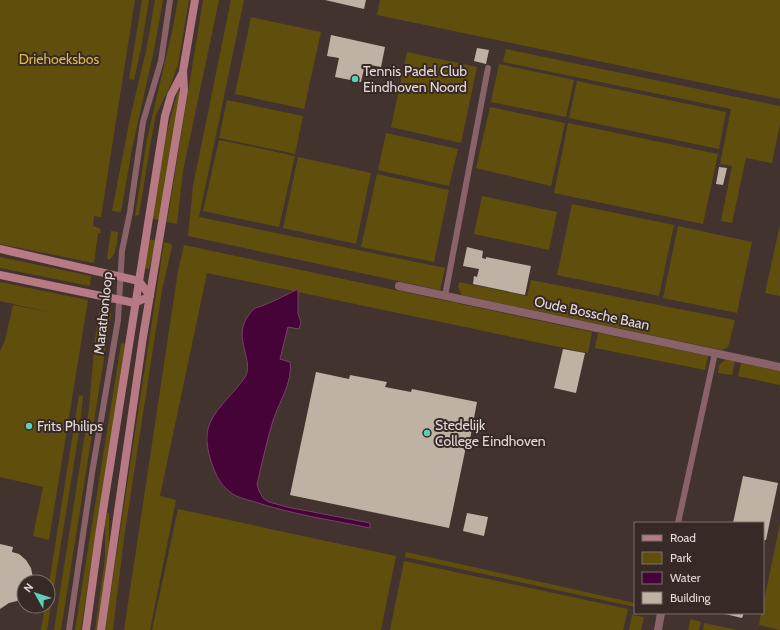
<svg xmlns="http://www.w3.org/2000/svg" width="780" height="630" viewBox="0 0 780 630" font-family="Cabin,sans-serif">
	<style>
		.green { fill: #604f0c }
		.water { fill: #460338; stroke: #754367 }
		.building { fill: #bfb2a5 }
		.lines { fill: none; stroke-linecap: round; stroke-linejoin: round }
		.lane { stroke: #896369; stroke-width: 6 }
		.street { stroke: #896369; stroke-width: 8 }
		.secondary { stroke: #b77a85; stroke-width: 8 }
		.poi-dot { fill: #5dceb9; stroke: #372925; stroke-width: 1.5 }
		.labels { text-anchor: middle; stroke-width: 4; stroke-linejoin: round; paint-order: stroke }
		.park-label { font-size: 14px; fill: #ddbc3e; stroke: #372925 }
		.poi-label { font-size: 14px; fill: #e3d9d6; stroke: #372925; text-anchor: start }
		.street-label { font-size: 14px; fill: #e3d9d6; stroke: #372925 }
	</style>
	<rect width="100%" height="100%" fill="#42332e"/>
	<path class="green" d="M0,0h135l-34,217 -7,-1 -1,10 8,3 -1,4h-2l-4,30 -94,-19z
		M142,0h7l-8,49 -7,31 -5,-1z
		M155,0h8l-9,50 -22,99 -11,63 -9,-1 18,-93 16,-67z
		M178,0h11l-11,64 -7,20 -15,31 -5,26 -12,74 -4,1 12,-77 26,-112z
		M203,0h16l-36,171 -6,53 -10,-2z
		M231,0h13l-45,217 246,51 -5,22 -252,-54 5,-50z
		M380,0h400v99l-403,-84z
		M251,17l70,15 -17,77 -69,-15z
		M506,49l274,57v18l-8,39 -26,-5 -14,65 -11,-2 11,-55 -12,-2 11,-55 -228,-47z
		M407,52l70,15 -16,76 -70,-16z
		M499,64l75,16 -8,37 -75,-15z
		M577,81l149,31 -7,37 -150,-31z
		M178,90l3,2 -21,128 -8,-1 14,-84z
		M227,100l76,16 -8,38 -76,-16z
		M490,107l75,16 -14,63 -75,-18z
		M568,123l150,31 -15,70 -149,-31z
		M386,133l72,16 -9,37 -71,-16z
		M219,140l76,16 -16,71 -76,-16z
		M298,157l73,16 -15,71 -73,-16z
		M377,174l72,16 -15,72 -73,-15z
		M482,196l75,16 -8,38 -75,-16z
		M572,204l102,21 -15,71 -102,-21z
		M780,225v71l-15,-3z
		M678,226l74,16 -15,71 -74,-15z
		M111,231l7,1c-1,9 -1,23 -9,28l-2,-2z
		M149,239l8,2 -8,28 -5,-1z
		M164,242l7,2 1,3 -10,43 -38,248 -11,92h-8z
		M184,245l408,87 -4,21 -381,-80 -47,223 16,4 -26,130h-26l54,-359z
		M0,257l91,19 -1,10 -90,-18z
		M531,280l204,40 -7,27 -6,3 -260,-55 -4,-8 1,-5 68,14z
		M0,282l88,18 -39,240 -16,-4 10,-49 -43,-10v-126l5,-11 8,-35 40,8 -53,-12z
		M102,304l6,4 3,6 -50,316h-7l35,-222 6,-69 5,-33z
		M598,333l110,23 -3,14 -110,-22z
		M123,343l2,1 -44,286h-6l46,-286z
		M725,360l10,1 -3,14 -14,-2 1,-8z
		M741,363l39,8v14l-42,-9z
		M79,395l4,1 -3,30 -33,204h-6l4,-24h3v-16z
		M178,509l218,47 -15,74h-229z
		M107,513h2v41l-11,76h-3l10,-72v-34z
		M780,524v106l-21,-5 2,-12h2v-8z
		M406,552l229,51v4l-230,-50z
		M404,561l224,48 -5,21h-233z
		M632,615l12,2 -3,13h-12z
		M691,619l10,3 -2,8h-11z
		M704,623l33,7h-34z"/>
	<path class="water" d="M298,289v25l3,8 -2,7 -11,-2 -8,32 10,3c3,21 -12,41 -18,62 -6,20 -10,40 -15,60l2,7 4,7 6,4 18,5 83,16v5c-39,-8 -80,-14 -118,-27 -8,-2 -16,-4 -22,-9 -11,-8 -16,-21 -20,-34 -3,-11 -5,-24 0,-35 8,-18 25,-30 35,-46 10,-16 -13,-39 3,-61 2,-2 4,-6 6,-7 2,-2 6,-2 8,-3 12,-5 24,-11 36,-17z"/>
	<path class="building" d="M325,0h41l-2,9z
		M331,35l54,12 -4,20 -16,-3 -4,18 -26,-5 4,-19 -12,-2z
		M477,48l12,2 -3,14 -12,-3z
		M719,167l8,1 -4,17 -7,-1z
		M467,247l16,4 -1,7 4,1v-2l45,9 -6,29 -52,-11 1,-8 3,1 2,-8 -16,-3z
		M563,349l22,4 -9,40 -22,-5z
		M316,372l33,7 1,-4 37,7 -2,5 26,5 1,-3 65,13 -7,37h-2l-1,3 -18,86 -159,-33z
		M743,476l35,7 -12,57h-3v-17h-30z
		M467,513l21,4 -4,19 -21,-5z
		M0,544l13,3 -1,5 7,2 7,6 5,8 2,10 -1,4h-8l-1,15 -6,4 -8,2 -9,6z
		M721,613h23l-2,5z"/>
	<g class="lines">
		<path class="lane" d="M445,296l43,-228
			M678,523l37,-170
			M69,630l23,-157 26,-153 4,-69 8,-39 13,-90 18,-61 9,-61"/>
		<path class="street" d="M399,286l381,81
			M658,630l3,-17"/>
		<path class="secondary" d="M0,249l139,32 11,15
			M0,275l135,28 15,-7
			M86,630l13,-94 66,-420 6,-21 12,-23
			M101,630l42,-293 41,-247 -1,-19 12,-71"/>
	</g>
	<g class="poi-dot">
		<circle cx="355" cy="79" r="4"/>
		<circle cx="29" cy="426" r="4"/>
		<circle cx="427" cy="433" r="4"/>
	</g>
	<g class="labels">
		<g class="park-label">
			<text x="59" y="64">Driehoeksbos</text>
		</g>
		<g class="poi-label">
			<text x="363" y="76">Tennis Padel Club<tspan x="363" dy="16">Eindhoven Noord</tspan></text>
			<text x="435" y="430">Stedelijk<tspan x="435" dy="16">College Eindhoven</tspan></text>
			<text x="37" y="431">Frits Philips</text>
		</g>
		<g class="street-label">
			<text transform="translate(103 313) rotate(-84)" y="5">Marathonloop</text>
			<text transform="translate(592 313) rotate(12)" y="5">Oude Bossche Baan</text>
		</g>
	</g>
	<rect x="634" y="522" width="130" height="92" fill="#372925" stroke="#7c6f6c"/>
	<rect x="642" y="535" width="20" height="6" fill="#b77a85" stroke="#7c6f6c"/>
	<text x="670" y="542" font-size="12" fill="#e3d9d6">Road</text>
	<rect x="642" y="552" width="20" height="12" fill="#604f0c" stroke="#7c6f6c"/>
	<text x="670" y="562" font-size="12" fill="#e3d9d6">Park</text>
	<rect x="642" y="572" width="20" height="12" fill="#460338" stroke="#7c6f6c"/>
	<text x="670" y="582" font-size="12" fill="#e3d9d6">Water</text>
	<rect x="642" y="592" width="20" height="12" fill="#bfb2a5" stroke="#7c6f6c"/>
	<text x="670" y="602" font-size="12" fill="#e3d9d6">Building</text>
	<g transform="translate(36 594) rotate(309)"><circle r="19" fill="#372925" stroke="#7c6f6c"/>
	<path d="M0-3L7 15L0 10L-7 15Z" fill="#5dceb9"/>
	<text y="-6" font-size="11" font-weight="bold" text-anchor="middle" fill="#e3d9d6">N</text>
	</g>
</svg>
